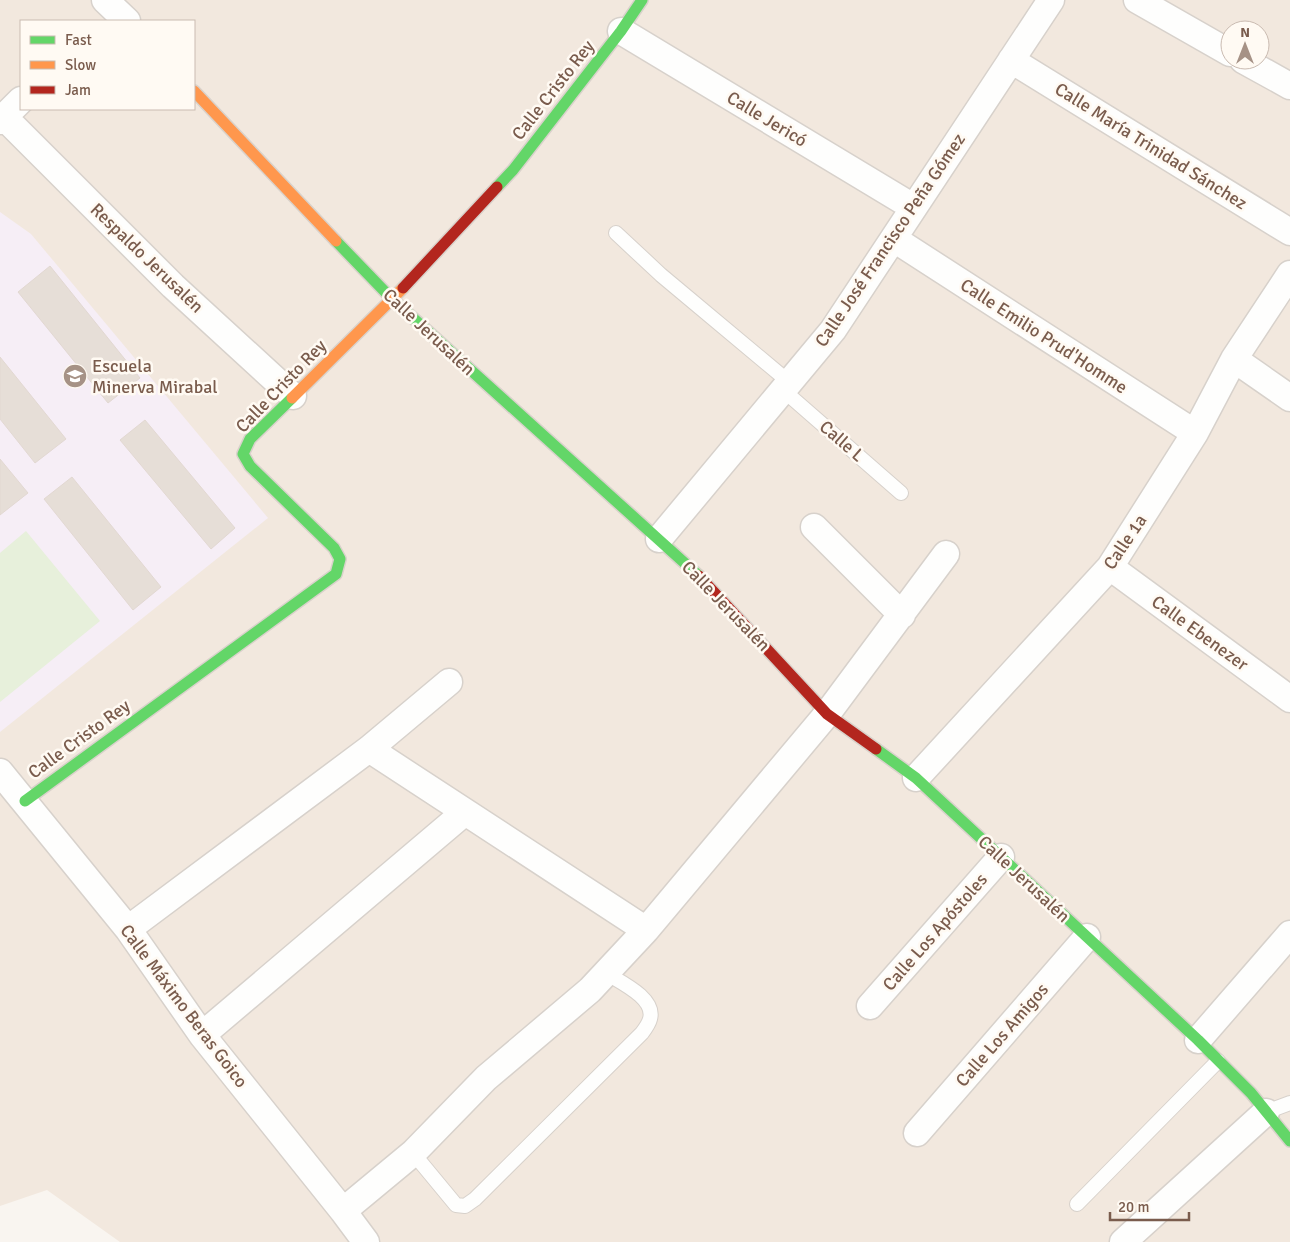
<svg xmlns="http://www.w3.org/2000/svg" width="1290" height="1242" viewBox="0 0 1290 1242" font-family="Signika,sans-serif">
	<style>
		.residential { fill: #f2e8de; fill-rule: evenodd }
		.education { fill: #f6eef6 }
		.green { fill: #e7f0db }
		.building { fill: #e6ded7; stroke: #e2d8d2 }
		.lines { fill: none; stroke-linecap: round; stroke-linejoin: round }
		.lane-casing { stroke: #d7d1cb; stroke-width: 16 }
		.street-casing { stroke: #d7d1cb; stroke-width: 29 }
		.fast-casing { stroke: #d9d2cb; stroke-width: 14 }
		.slow-casing { stroke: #d9d2cb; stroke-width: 14 }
		.jam-casing { stroke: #d9d2cb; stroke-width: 14 }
		.lane { stroke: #fefefd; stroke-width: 14 }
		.street { stroke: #fefefd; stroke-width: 26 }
		.fast { stroke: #63d668; stroke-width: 11 }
		.slow { stroke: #ff974d; stroke-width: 11 }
		.jam { stroke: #b3261e; stroke-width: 11 }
		.labels { text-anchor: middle; stroke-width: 5; stroke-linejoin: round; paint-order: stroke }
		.street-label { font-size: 18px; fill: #7a5c4d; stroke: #fffaf3 }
		.poi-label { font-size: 18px; fill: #7a5c4d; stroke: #fffaf3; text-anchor: start }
	</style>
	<rect width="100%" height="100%" fill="#f9f5f0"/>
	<path class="residential" d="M0,0h1290v1242h-1170l-73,-52 -47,16zM21,21h173v88h-173zM1230,30h30v30h-30z"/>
	<path class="education" d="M0,212l31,22 237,284 -268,214z"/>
	<path class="green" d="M26,531l74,90 -100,81v-149z"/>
	<path class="building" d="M50,266l90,112 -32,25 -90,-111z
		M0,357l66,82 -31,24 -35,-44z
		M145,420l90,108 -24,21 -91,-109z
		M0,459l28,34 -28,22z
		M72,477l89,110 -28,23 -89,-111z"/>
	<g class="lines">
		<g class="lane-casing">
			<path id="lane" d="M616,233l45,42 128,107
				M783,390l118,103
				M1266,1112l24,-9
				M413,1153l43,52 9,1 10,-7 167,-166c3,-4 7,-10 8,-14 6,-21 -30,-37 -44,-46
				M1077,1204l141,-143"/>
		</g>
		<g class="street-casing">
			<path id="street" d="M105,0l22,21
				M1137,0l93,53
				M621,31l292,176
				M1011,60l279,172
				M1243,60l47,26
				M4,117l169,169 120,110
				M0,121l21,-21
				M894,239l301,194
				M1234,359l56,39
				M814,527l88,88
				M659,539l174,-209 218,-330
				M1110,567l180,132
				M369,749l277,181
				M0,772l128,157 74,106 141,176 23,31
				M916,778l194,-211 85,-134 39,-74 56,-85
				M128,929l241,-180 80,-67
				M870,1006l131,-149
				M202,1035l263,-223
				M1198,1040l92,-106
				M917,1133l170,-196
				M343,1211l70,-58 73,-75 104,-88 56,-60 181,-216 119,-160
				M1123,1242l143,-130"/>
		</g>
		<g class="fast-casing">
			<path id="fast" d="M497,187l16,-17 108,-139 21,-31
				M336,241l56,58 307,277
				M876,749l40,29 282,262 53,53 39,48
				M25,801l311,-227 4,-15 -6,-11 -84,-82 -7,-12 7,-15 42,-41"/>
		</g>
		<g class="slow-casing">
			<path id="slow" d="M194,91l142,150
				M292,398l111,-110"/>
		</g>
		<g class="jam-casing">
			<path id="jam" d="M403,288l94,-101
				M699,576l128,138 49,35"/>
		</g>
		<use href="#lane" class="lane"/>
		<use href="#street" class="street"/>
		<use href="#fast" class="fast"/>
		<use href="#slow" class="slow"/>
		<use href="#jam" class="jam"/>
	</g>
	<defs>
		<g id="school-disc" transform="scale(1.25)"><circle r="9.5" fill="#a69286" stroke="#fffaf3"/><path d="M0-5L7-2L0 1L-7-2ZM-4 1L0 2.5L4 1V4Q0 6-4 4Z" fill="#fff"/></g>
	</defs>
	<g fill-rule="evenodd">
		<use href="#school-disc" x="75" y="376"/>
	</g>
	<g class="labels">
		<g class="street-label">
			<text transform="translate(553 90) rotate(-52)" y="6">Calle Cristo Rey</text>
			<text transform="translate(767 119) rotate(31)" y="6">Calle Jericó</text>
			<text transform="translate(1151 146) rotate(32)" y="6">Calle María Trinidad Sánchez</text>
			<text transform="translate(890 240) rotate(-56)" y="6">Calle José Francisco Peña Gómez</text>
			<text transform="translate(147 258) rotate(44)" y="6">Respaldo Jerusalén</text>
			<text transform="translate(429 332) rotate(43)" y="6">Calle Jerusalén</text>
			<text transform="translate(1044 336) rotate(33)" y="6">Calle Emilio Prud'Homme</text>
			<text transform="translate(281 386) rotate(-46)" y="6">Calle Cristo Rey</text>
			<text transform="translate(842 441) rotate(41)" y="6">Calle L</text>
			<text transform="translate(1125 542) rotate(-56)" y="6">Calle 1a</text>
			<text transform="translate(726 606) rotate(46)" y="6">Calle Jerusalén</text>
			<text transform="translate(1200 633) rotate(36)" y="6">Calle Ebenezer</text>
			<text transform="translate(79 739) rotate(-36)" y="6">Calle Cristo Rey</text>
			<text transform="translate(1024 879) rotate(43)" y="6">Calle Jerusalén</text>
			<text transform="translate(935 932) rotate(-49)" y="6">Calle Los Apóstoles</text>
			<text transform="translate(184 1006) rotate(53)" y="6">Calle Máximo Beras Goico</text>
			<text transform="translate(1002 1035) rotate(-49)" y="6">Calle Los Amigos</text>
		</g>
		<g class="poi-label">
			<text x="92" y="372">Escuela<tspan x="92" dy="21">Minerva Mirabal</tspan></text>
		</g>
	</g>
	<rect x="20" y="20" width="175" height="90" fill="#fffaf3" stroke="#cabbb1"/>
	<rect x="30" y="36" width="25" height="8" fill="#63d668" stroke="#cabbb1"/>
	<text x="65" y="45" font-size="15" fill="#7a5c4d">Fast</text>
	<rect x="30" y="61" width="25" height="8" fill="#ff974d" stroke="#cabbb1"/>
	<text x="65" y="70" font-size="15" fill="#7a5c4d">Slow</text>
	<rect x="30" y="86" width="25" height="8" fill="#b3261e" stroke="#cabbb1"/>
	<text x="65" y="95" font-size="15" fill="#7a5c4d">Jam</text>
	<g transform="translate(1245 45)"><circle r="24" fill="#fffaf3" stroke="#cabbb1"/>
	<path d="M0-4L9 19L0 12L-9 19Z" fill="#a69286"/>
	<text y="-8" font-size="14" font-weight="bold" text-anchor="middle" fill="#7a5c4d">N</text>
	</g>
	<path d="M1110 1212v8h79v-8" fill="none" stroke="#7a5c4d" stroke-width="2.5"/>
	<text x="1118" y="1212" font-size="15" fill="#7a5c4d" stroke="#fffaf3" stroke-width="4" paint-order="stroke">20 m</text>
</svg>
